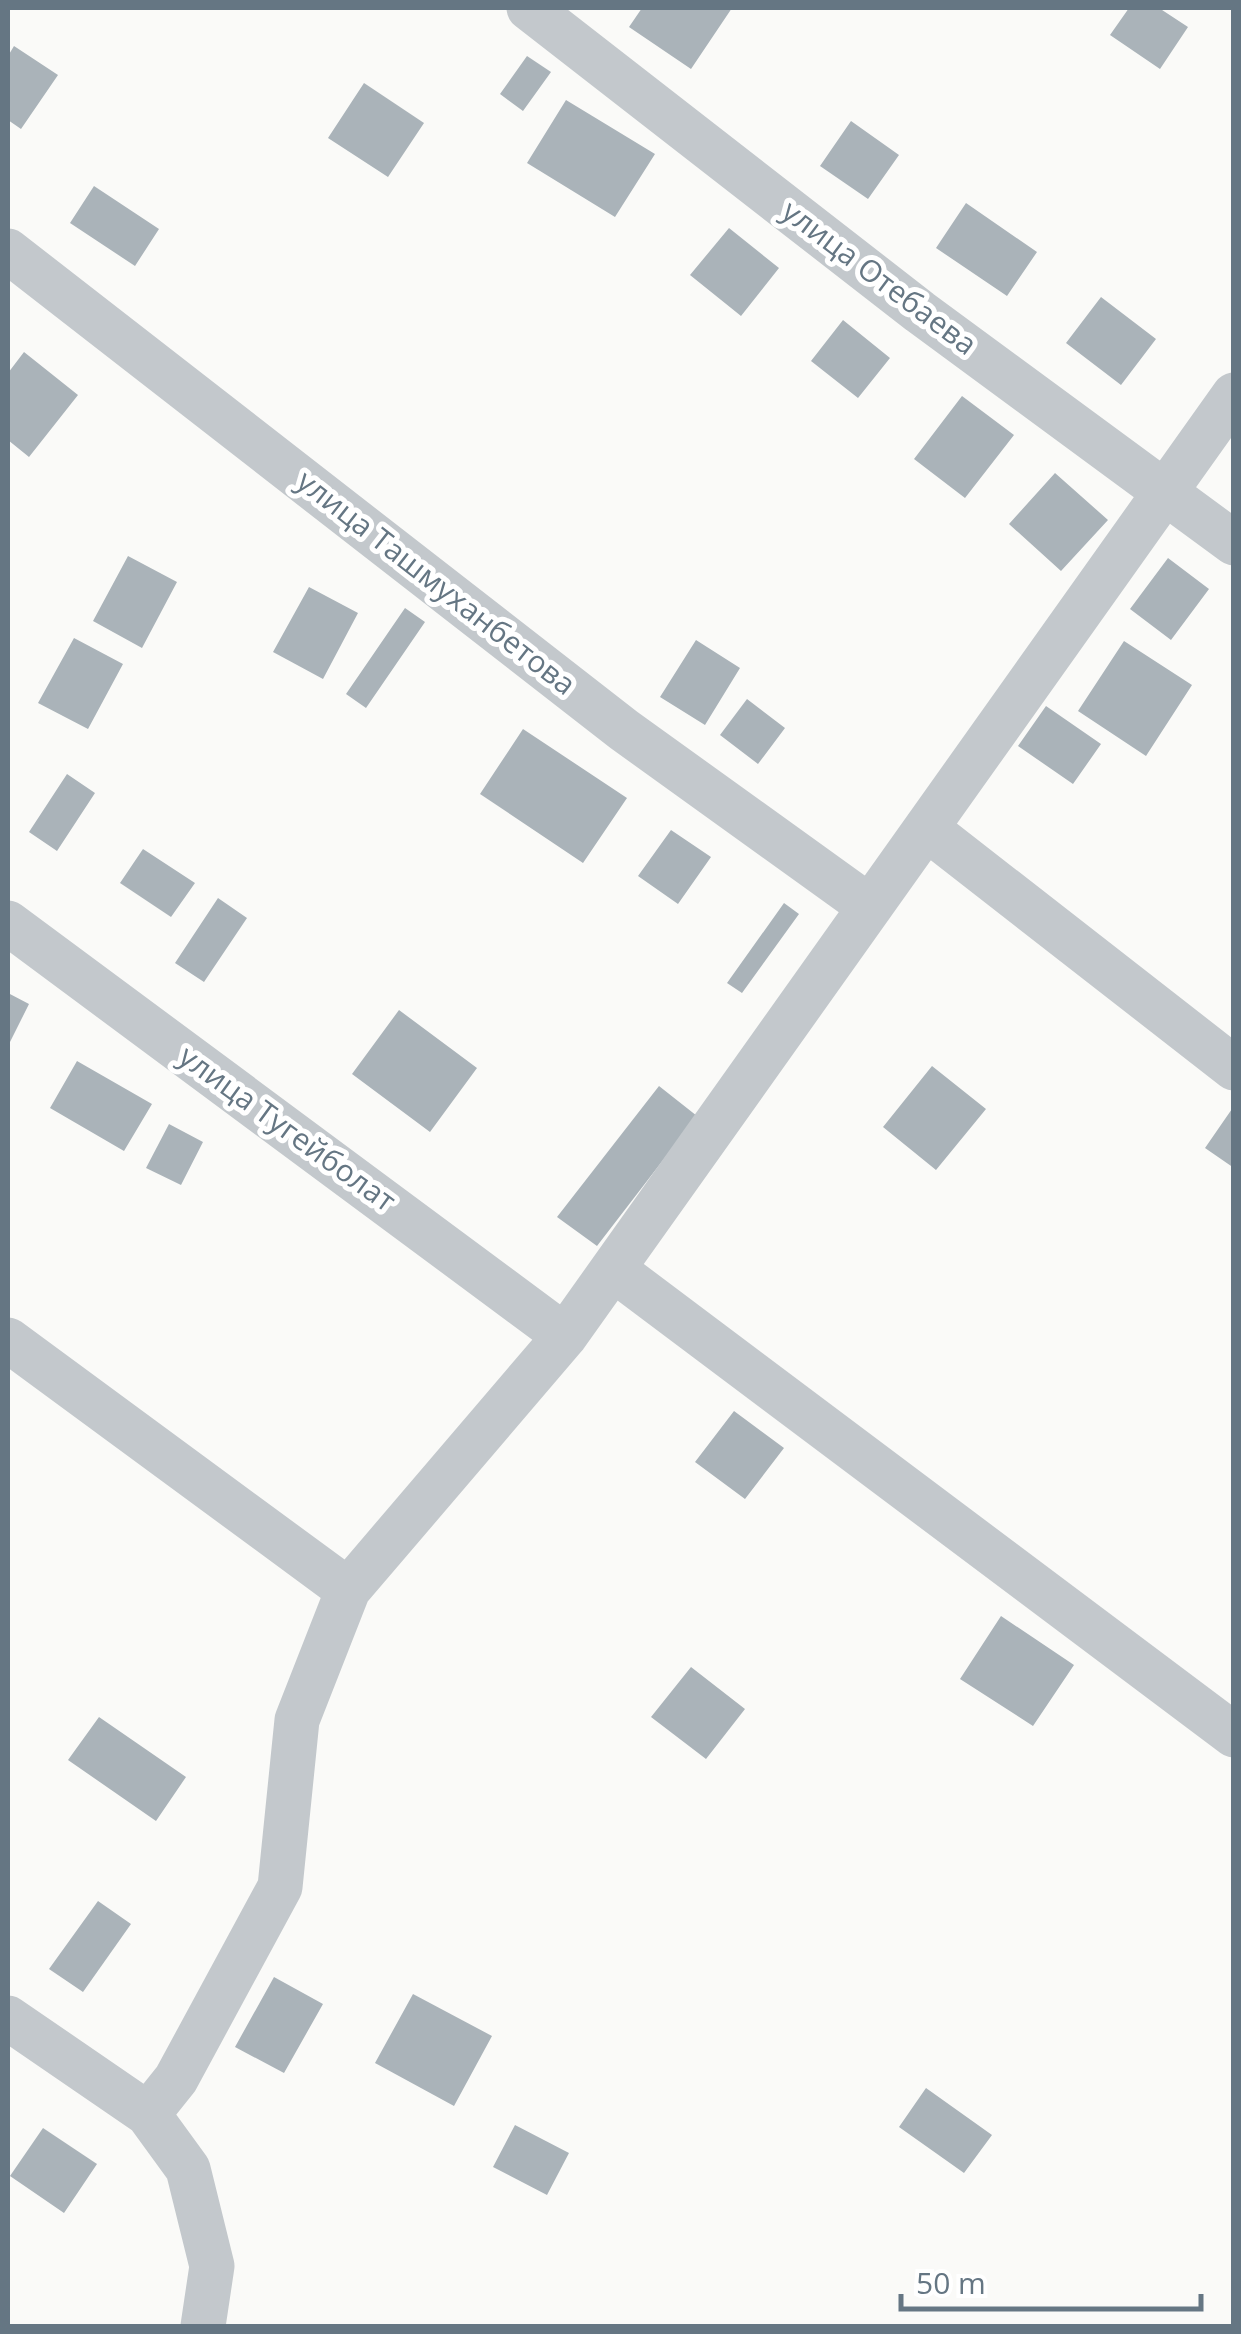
<svg xmlns="http://www.w3.org/2000/svg" width="1241" height="2334" viewBox="0 0 1241 2334" font-family="'Open Sans',sans-serif">
	<style>
		.building { fill: #aab3b9 }
		.lines { fill: none; stroke-linecap: round; stroke-linejoin: round }
		.minor { stroke: #c3c8cc; stroke-width: 45 }
		.labels { text-anchor: middle; stroke-width: 10; stroke-linejoin: round; paint-order: stroke }
		.street-label { font-size: 30px; fill: #657683; stroke: #fff }
	</style>
	<rect width="100%" height="100%" fill="#fafaf8"/>
	<path class="building" d="M642,8h90l-41,61 -62,-42z
		M1129,8h30l29,19 -28,42 -50,-34z
		M14,46l44,29 -37,54 -13,-9v-64z
		M527,56l24,16 -28,39 -23,-17z
		M364,83l60,40 -36,54 -60,-39z
		M566,100l89,54 -40,63 -88,-54z
		M851,121l48,34 -31,44 -48,-33z
		M94,186l65,43 -24,37 -65,-43z
		M966,203l71,49 -30,44 -71,-48z
		M729,228l50,40 -38,48 -51,-41z
		M1101,297l55,42 -35,46 -55,-42z
		M843,320l47,38 -32,40 -47,-37z
		M24,352l54,43 -49,62 -21,-17v-67z
		M962,396l52,39 -49,63 -51,-39z
		M1055,473l53,47 -47,51 -52,-47z
		M128,556l49,26 -35,66 -49,-27z
		M1168,558l41,31 -38,51 -41,-31z
		M309,587l49,26 -35,66 -50,-27z
		M405,608l20,14 -59,86 -20,-14z
		M74,638l49,26 -35,65 -50,-26z
		M696,640l44,28 -35,57 -45,-28z
		M1124,641l68,44 -46,71 -68,-45z
		M747,699l38,29 -27,36 -38,-29z
		M1046,706l55,38 -28,40 -55,-38z
		M523,729l104,69 -44,65 -103,-69z
		M67,774l28,19 -38,58 -28,-19z
		M671,830l40,27 -33,47 -40,-28z
		M143,849l52,34 -24,34 -51,-34z
		M218,898l29,20 -43,64 -29,-19z
		M784,903l15,11 -57,79 -15,-10z
		M8,993l21,11 -21,42z
		M399,1010l78,58 -47,64 -78,-58z
		M77,1061l75,43 -28,47 -74,-43z
		M932,1066l54,43 -50,61 -53,-43z
		M659,1086l38,30 -100,130 -40,-29z
		M1234,1106v62l-29,-20z
		M169,1124l34,18 -22,43 -35,-17z
		M734,1411l50,37 -39,51 -50,-37z
		M1001,1616l73,49 -41,61 -73,-47z
		M691,1667l54,42 -39,50 -55,-42z
		M99,1717l87,60 -30,44 -88,-61z
		M98,1901l33,23 -48,68 -34,-23z
		M274,1977l49,27 -39,69 -49,-26z
		M413,1994l79,42 -38,70 -79,-43z
		M926,2088l66,47 -28,38 -65,-46z
		M515,2125l54,28 -22,42 -54,-28z
		M43,2128l54,36 -33,49 -54,-37z"/>
	<g class="lines">
		<path class="minor" d="M529,8l391,304 314,231
			M8,251l616,479 246,177
			M926,828l308,240
			M8,923l557,413
			M613,1269l621,466
			M8,1340l340,250
			M8,2018l140,96 28,-35 104,-192 17,-167 51,-130 217,-254 669,-941
			M148,2114l40,55 24,97 -9,60"/>
	</g>
	<g class="labels">
		<g class="street-label">
			<text transform="translate(879 278) rotate(37)" y="10">улица Отебаева</text>
			<text transform="translate(436 583) rotate(38)" y="10">улица Ташмуханбетова</text>
			<text transform="translate(287 1129) rotate(36)" y="10">улица Тугейболат</text>
		</g>
	</g>
	<rect width="1241" height="2334" fill="none" stroke="#657683" stroke-width="20"/>
	<path d="M901 2294v15h300v-15" fill="none" stroke="#657683" stroke-width="5"/>
	<text x="916" y="2294" font-size="30" fill="#657683" stroke="#ffffff" stroke-width="8" paint-order="stroke">50 m</text>
</svg>
